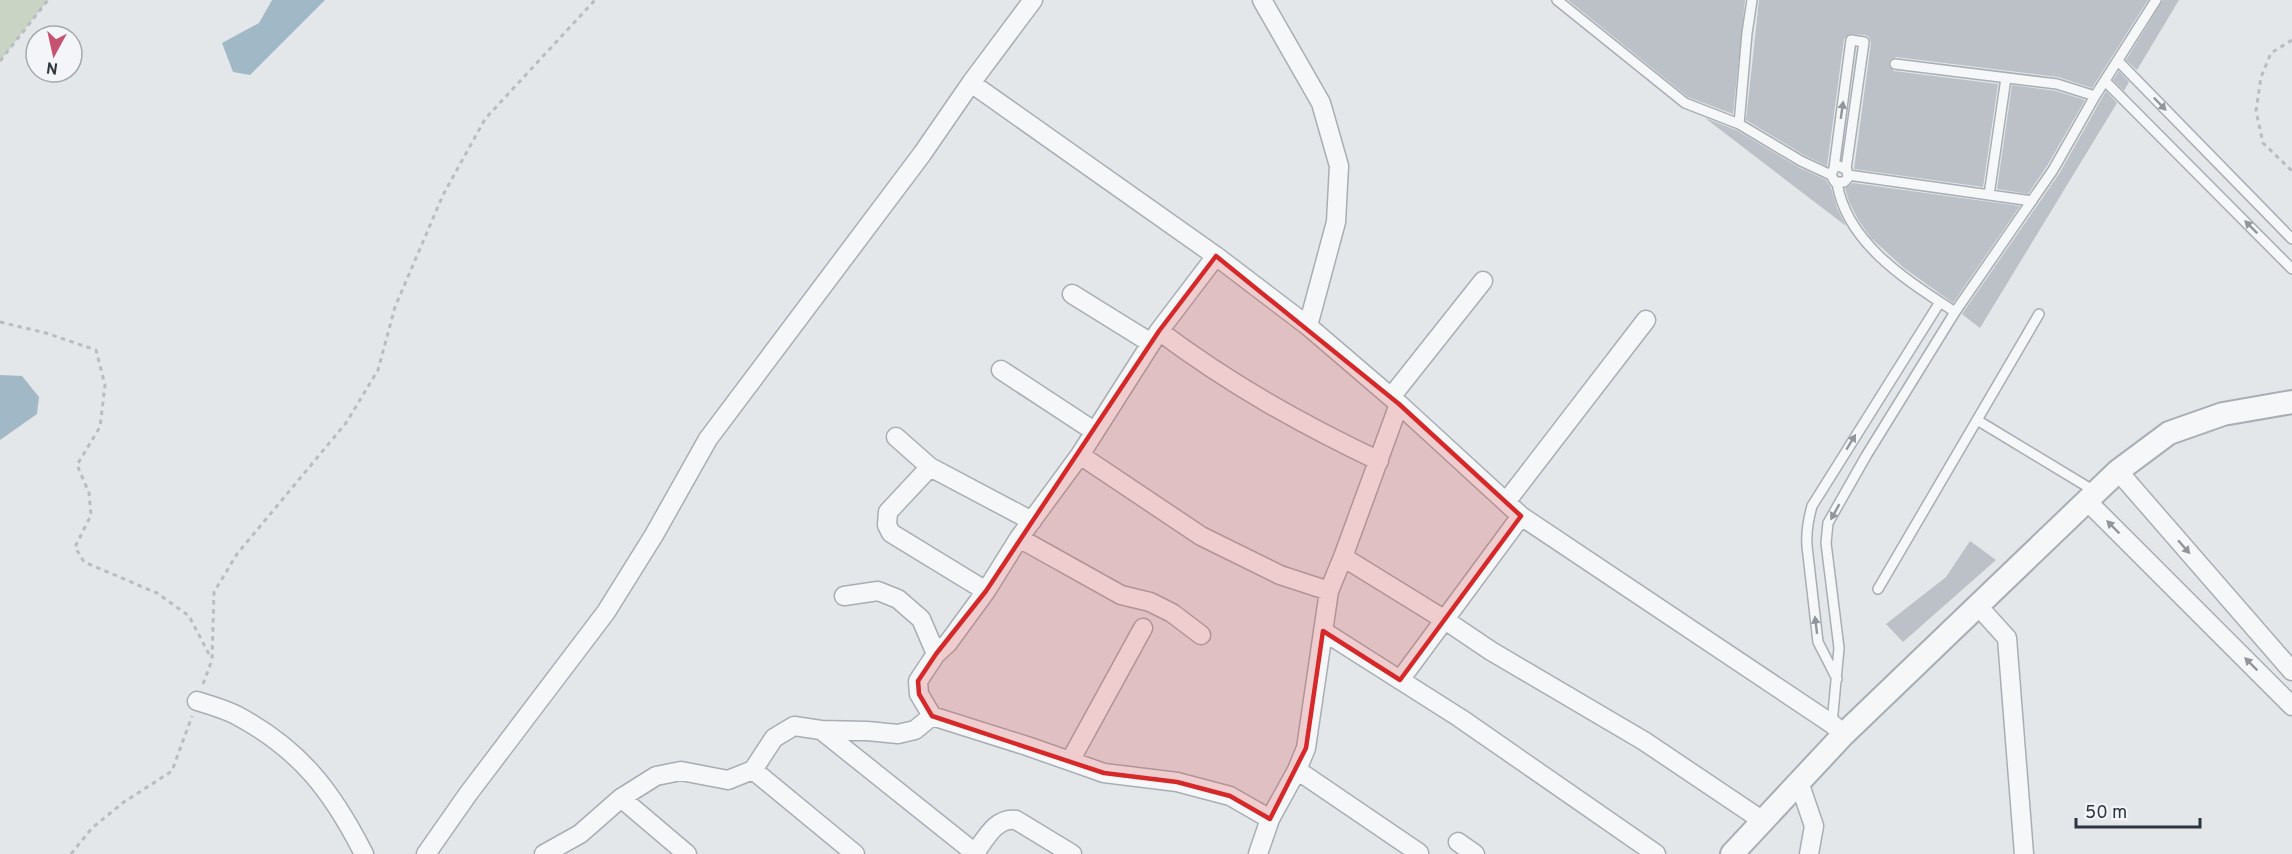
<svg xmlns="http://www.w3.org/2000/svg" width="2292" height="854" viewBox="0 0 2292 854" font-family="Overpass,sans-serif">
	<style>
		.green { fill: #cad4c5 }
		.water { fill: #a1b8c7 }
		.building { fill: #bbc1c7 }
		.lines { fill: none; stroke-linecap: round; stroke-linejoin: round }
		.service-casing { stroke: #a8aeb4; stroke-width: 12 }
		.minor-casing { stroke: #a8aeb4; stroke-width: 21 }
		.tertiary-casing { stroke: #a8aeb4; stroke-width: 26 }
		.path { stroke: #b9bdc2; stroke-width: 3; stroke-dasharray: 4.5 4.5; stroke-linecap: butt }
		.service { stroke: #f6f7f9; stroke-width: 9 }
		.minor { stroke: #f6f7f9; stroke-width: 18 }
		.tertiary { stroke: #f6f7f9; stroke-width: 22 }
		.oneway { fill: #91969d }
		.marked { fill: #d62828; fill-opacity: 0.2; stroke: #d62828; stroke-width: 4.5; stroke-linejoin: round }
	</style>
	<rect width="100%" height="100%" fill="#e3e7ea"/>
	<path class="green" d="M0,0h48l-48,61z"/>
	<path class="water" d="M272,0h53l-75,75 -17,-3 -11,-29 37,-20z
		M0,375l22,1 17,21 -2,17 -37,26z"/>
	<path class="building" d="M1568,0h177l-12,114 -45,-17z
		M1759,0h389l-56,88 -34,-11 -162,-20 -6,3 -1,6 5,5 104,13 -15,103 -129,-18 17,-126 -2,-6 -4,-2 -16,-1 -5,5 -17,127 -23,-11 -58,-35z
		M2163,0h16l-42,70 -11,-10z
		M2119,71l10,11 -5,9 -11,-11z
		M2012,85l44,6 29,9 -38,66 -19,28 -31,-5z
		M2106,91l11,12 -137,225 -18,-14 97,-140z
		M1705,118l31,12 62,37 28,13 5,8 6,20 9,18z
		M1853,183l167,23 -67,97 -49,-35 -33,-30 -12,-17 -10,-19 -4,-14z
		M1970,541l26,19 -93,82 -17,-18 60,-47z"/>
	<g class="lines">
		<g class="service-casing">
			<path id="service" d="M1557,0l128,103 54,21 62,37 30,14
				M2119,62l173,177
				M1895,64l162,20 38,12
				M2105,81l187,188
				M1739,124l8,-91 5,-33
				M1834,168l5,-2 8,4 1,8 -4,4h-9l-4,-7 3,-7 17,-128 13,2 -18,127
				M1848,175l184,26
				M1837,183c10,61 71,98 118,129
				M1989,195l17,-117
				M1977,420l119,72
				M1878,589l161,-275
				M1837,679l-19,-37 -11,-96c-1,-14 1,-26 5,-40l128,-204
				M1832,724l7,-76 -13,-105 2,-20 38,-67 89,-144 98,-142 42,-74 61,-96"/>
		</g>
		<g class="minor-casing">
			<path id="minor" d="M1262,0l59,103 18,63 -3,56 -28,104
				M971,83l245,173 92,70 91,78 122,112 311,208 12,10
				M1072,294l79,49
				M1159,331c71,53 140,92 220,130
				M1001,370l93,61
				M1391,397l92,-116
				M896,437l34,30 102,54
				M1080,455l121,81 79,39 49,16
				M930,467l-42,45 -1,13 4,8 95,58
				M2118,471l174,200
				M2087,501l205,205
				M1506,502l140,-182
				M1019,538l102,57 29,7 22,11 29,22
				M1343,557l102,63 46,31 153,90 119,80
				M844,596l34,-5 20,8 23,20 15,35
				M1978,606l29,32 17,216
				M1323,631l137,87 196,136
				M1400,680l121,-164
				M197,701c13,4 27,8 39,14 64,34 96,76 128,139
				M932,716l-13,-22 -1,-13 18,-27 12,-11 38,-52 33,-53 61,-83 79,-124 57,-75
				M821,730l154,123 -1,1
				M1070,761l73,-133
				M753,770l102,84
				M1297,770l122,83
				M1799,782l15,44 -5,28
				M621,798l66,56
				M1458,842l17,12
				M975,853c11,-15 21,-36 41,-33l56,34
				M426,854l42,-60 138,-182 48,-77 54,-96 214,-285 49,-71 62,-83
				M544,854l36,-20 41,-36 35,-22 25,-5 47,9 25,-10 21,-32 20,-12 27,4 46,1 31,3 17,-4 17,-14 95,30 77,27 73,9 53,14 40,23
				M1258,854l12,-35 27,-49 9,-22 23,-157 14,-34 56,-153"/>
		</g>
		<g class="tertiary-casing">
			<path id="tertiary" d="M1732,854l112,-120 274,-263 51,-38 54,-19 69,-12"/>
		</g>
		<path class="path" d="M2292,40l-21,13 -10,24 -5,34 7,32 29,28
			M0,61l48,-61
			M0,322l46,11 50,17 9,35 -5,42 -23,38 12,28 2,22 -16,32 9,15 73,31 32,23 22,42
			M203,684l9,-24 2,-68 23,-38 109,-131 32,-53 17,-63 48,-112 42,-76 110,-119
			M71,854l21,-26 32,-26 48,-31 20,-55"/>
		<use href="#service" class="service"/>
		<use href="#minor" class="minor"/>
		<use href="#tertiary" class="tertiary"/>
	</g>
	<defs><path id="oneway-solid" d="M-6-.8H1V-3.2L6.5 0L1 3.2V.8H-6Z" transform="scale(1.5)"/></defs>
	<g class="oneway">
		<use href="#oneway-solid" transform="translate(2160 104) rotate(46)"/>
		<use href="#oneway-solid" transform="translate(1842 110) rotate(-82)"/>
		<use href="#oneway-solid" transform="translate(2251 227) rotate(-135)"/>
		<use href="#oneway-solid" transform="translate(1851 442) rotate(-59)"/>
		<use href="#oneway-solid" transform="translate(1835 512) rotate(119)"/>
		<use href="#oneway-solid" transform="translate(2113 527) rotate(-135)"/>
		<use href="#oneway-solid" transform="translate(2184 547) rotate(49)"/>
		<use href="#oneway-solid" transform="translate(1816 625) rotate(-97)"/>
		<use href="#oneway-solid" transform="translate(2251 664) rotate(-135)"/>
	</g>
	<path class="marked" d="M1216,256l183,148 122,112 -121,164 -77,-49 -17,117 -36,71 -40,-23 -53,-14 -73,-9 -172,-57 -13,-22 -1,-13 18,-27 50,-63 173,-260z"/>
	<g transform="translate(54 54) rotate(188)"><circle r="28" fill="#f3f5f8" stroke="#a3a9af" stroke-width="1.5"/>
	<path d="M0-4.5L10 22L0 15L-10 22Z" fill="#c65271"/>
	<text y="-9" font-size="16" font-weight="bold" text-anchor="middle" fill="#2c3641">N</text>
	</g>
	<path d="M2076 818v9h124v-9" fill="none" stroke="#2c3641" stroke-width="3"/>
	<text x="2085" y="818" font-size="18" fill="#2c3641" stroke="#f3f5f8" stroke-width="4.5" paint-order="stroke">50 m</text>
</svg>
